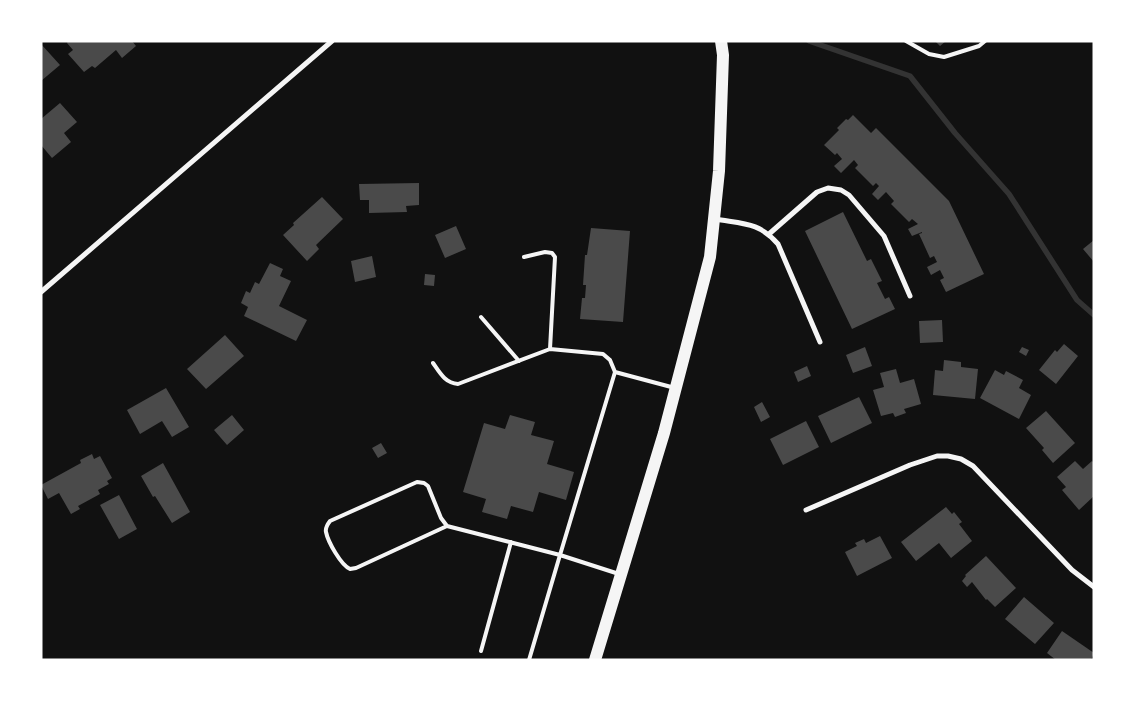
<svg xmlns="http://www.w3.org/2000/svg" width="1135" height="701" viewBox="0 0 1135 701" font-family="Roboto,sans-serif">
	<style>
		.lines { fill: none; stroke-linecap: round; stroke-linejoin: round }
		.stream { stroke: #333; stroke-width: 5.5 }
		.building { fill: #4a4a4a }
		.service { stroke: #f5f5f5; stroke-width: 4 }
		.minor { stroke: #f5f5f5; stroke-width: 5 }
		.primary { stroke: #f5f5f5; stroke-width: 12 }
	</style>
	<rect width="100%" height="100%" fill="#111"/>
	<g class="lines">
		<path class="stream" d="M809,41l101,35 45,57 54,61 68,106 17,15"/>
	</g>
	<path class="building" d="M68,41h64l4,5 -14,12 -6,-8 -21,18 -3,-2 -8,6 -16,-18 5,-4 -6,-7z
		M935,41h11l-6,5z
		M41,44l19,21 -19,16z
		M60,103l17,19 -13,11 7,9 -19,16 -11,-13v-26z
		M853,115l18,18 5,-5 73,73 35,73 -38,18 -6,-12 4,-2 -4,-8 -9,5 -4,-8 10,-5 -3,-6 -4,2 -11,-24 3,-1v-1l-10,4 -4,-7 10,-5 -6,-5 -3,3 -18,-18 3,-3 -8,-9 -8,8 -6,-6 7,-8 -3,-3 -3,3 -18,-18 3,-3 -4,-5 -13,13 -7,-7 8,-7 -5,-6 -2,2 -11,-10 15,-15 -2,-2 9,-9 2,1z
		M419,183v22l-13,1 1,6 -38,1v-13h-9l-1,-16z
		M322,197l21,22 -27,26 3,4 -12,12 -24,-26 11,-10 -1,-2z
		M843,212l24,49 4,-2 11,22 -5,2 8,16 4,-2 6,12 -43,20 -47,-98z
		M456,226l10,23 -21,9 -10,-23z
		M591,228l39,3 -7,91 -43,-3 2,-21h3l1,-13h-3l2,-30h2z
		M1094,240v22l-11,-13z
		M372,256l4,21 -21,5 -4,-21z
		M270,263l13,6 -3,7 11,5 -12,25 28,14 -11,21 -52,-25 4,-9 -7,-4 5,-12 4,2 5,-11 4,2z
		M425,274l10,1 -1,11 -10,-1z
		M942,320l1,22 -23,1 -1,-22z
		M225,335l19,21 -38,33 -19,-20z
		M1064,344l14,12 -22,28 -17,-14 16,-20 2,2z
		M865,347l7,19 -19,7 -7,-18z
		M1022,347l7,3 -3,6 -7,-4z
		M944,360l17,2v5l17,2 -3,30 -42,-4 2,-25 8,1z
		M807,366l4,10 -13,6 -4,-10z
		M896,369l4,14 14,-4 7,25 -17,5 2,4 -11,4 -2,-4 -12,3 -8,-26 11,-3 -4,-14z
		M995,370l9,5 2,-4 17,9 -4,8 12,7 -12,24 -39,-21z
		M166,388l23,39 -17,10 -10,-16 -22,13 -13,-24z
		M859,397l13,26 -41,20 -13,-27z
		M762,402l8,15 -9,5 -7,-15z
		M1046,411l29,32 -22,20 -11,-13 2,-2 -18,-20z
		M232,415l12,15 -17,15 -13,-15z
		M510,415l25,7 -4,13 23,6 -7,23 27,8 -8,28 -27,-8 -6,20 -22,-6 -4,13 -25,-7 4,-13 -23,-7 21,-69 21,6z
		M806,421l13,26 -36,18 -13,-26z
		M381,443l6,10 -9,5 -6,-10z
		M92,454l2,5 6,-3 12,22 -5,3 2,3 -11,6 2,4 -22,12 2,3 -9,5 -12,-21 -11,6 -7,-14 40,-22 -1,-3z
		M1075,461l8,8 9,-8 2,2v33l-15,14 -17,-20 4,-3 -9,-10z
		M163,463l27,49 -18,11 -17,-27 -2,1 -12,-21z
		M119,495l18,34 -18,10 -19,-34z
		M946,507l6,7 2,-2 8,10 -3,2 13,17 -21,17 -12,-15 -23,18 -15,-19z
		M880,536l12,22 -35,18 -12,-24 12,-6 -2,-3 9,-4 2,4z
		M986,556l30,32 -21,19 -8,-8 -1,1 -14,-18 -5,5 -5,-6 4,-5 -1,-1z
		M1024,597l30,26 -19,21 -30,-25z
		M1062,631l32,22 -3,7h-35l-9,-7z"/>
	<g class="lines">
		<path class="service" d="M906,41l23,13 15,3 35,-11 6,-5
			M524,257l21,-5 7,1 3,4 -5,92 53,5 7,6 5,12
			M481,317l38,44
			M433,363c7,10 12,20 25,21l92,-35
			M447,526l-91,42 -6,1c-9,-4 -22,-27 -24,-37 -1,-4 1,-7 4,-11l87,-39 7,1 4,3 13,32 6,8 113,29 55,-183 60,16
			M481,651l30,-109
			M529,660l31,-105 59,19"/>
		<path class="minor" d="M715,219c28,5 44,3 63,25l42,98
			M769,234l48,-42 11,-4 13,2 8,5 35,41 26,60
			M41,292l291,-251
			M806,510l104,-45 27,-9h11l13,3 12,7 99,104 22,17"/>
		<path class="primary" d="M595,660l69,-227 46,-176 9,-86 4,-116 -2,-14"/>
	</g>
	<rect width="1135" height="701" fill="none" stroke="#ffffff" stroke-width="85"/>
</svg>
